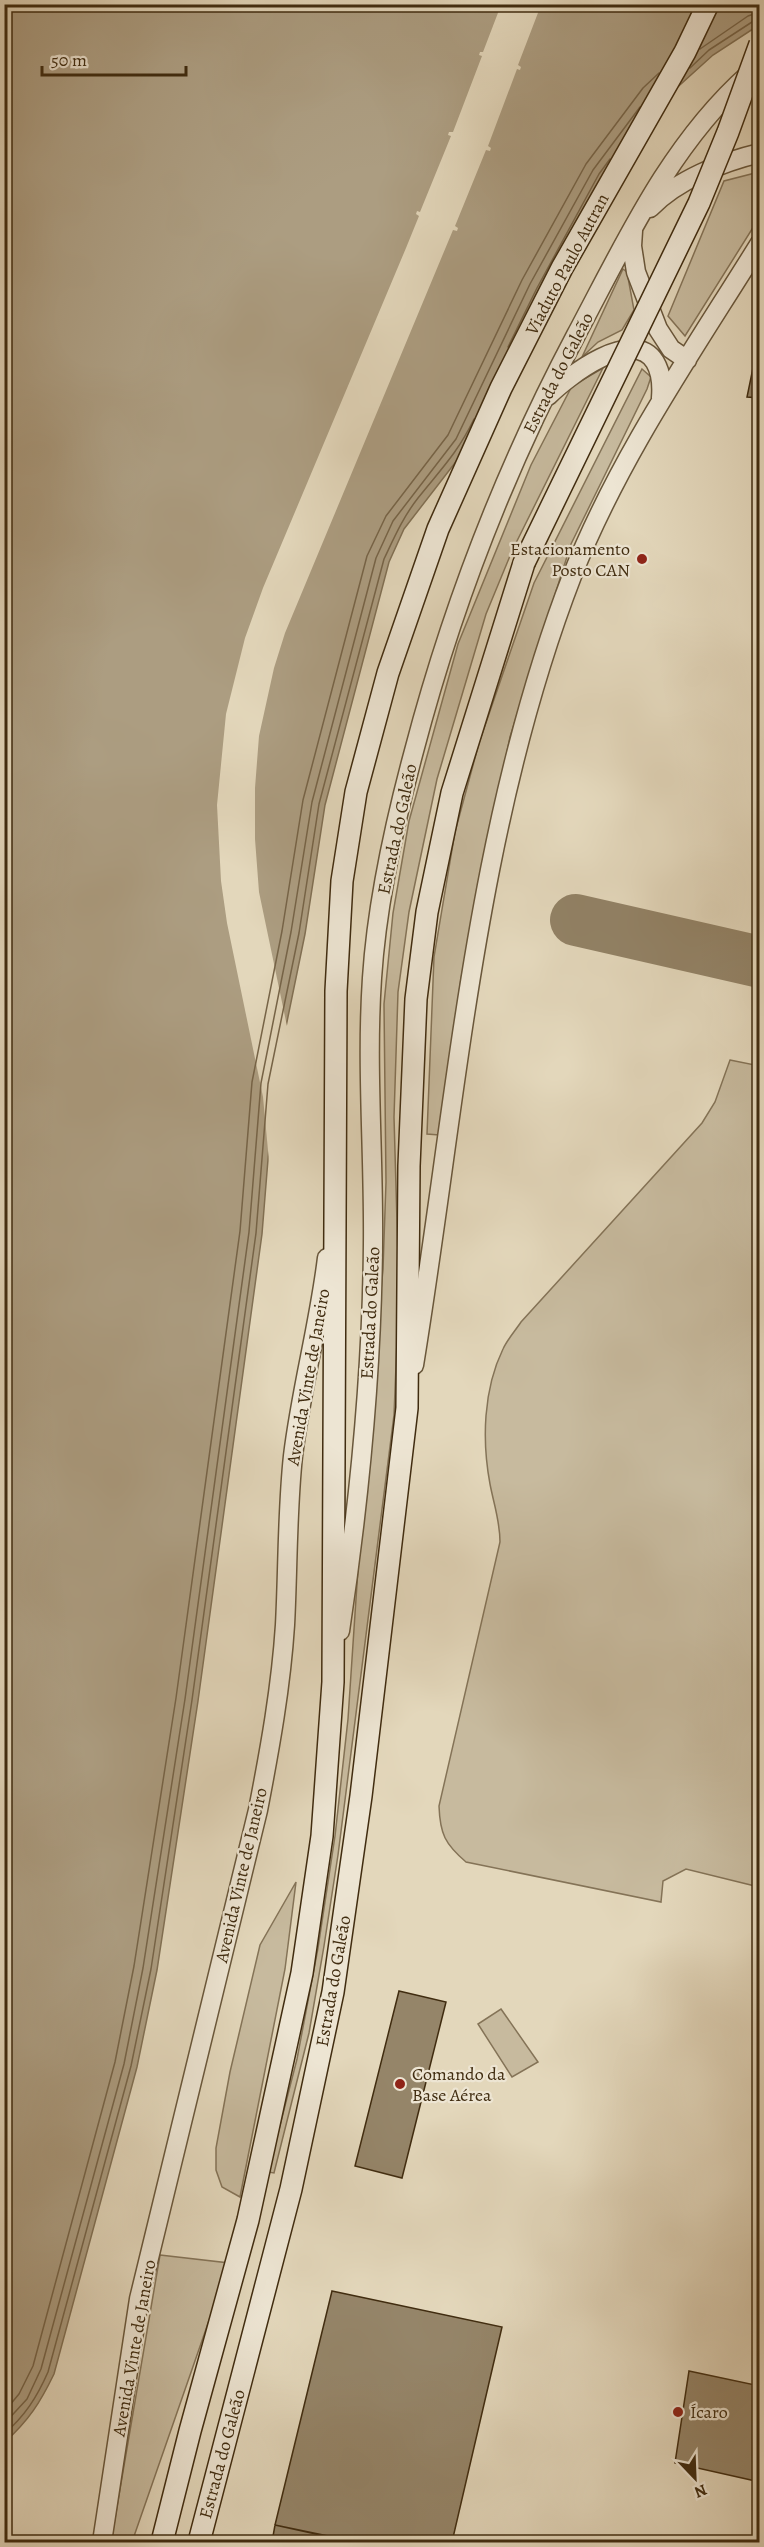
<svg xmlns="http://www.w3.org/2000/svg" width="764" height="2547" viewBox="0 0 764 2547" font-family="Alegreya,serif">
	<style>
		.green { fill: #c7ba9e; stroke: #847357; stroke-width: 1.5 }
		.water { fill: #ac9d81; stroke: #817054; stroke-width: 1.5 }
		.pier { fill: #e3d7bb }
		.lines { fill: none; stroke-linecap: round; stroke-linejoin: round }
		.shore { stroke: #766448; stroke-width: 1.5 }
		.taxiway { stroke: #928266; stroke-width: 52 }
		.building { fill: #958569; stroke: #402c10; stroke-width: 1.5 }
		.tertiary-casing { stroke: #69573b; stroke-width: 21 }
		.secondary-casing { stroke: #402c10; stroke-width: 24 }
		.tertiary { stroke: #ede5d3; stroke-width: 18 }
		.secondary { stroke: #ede5d3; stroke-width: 21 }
		.secondary-bridge-casing { stroke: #402c10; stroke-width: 24; stroke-linecap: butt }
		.secondary-bridge { stroke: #ede5d3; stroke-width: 21 }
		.poi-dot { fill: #8f2418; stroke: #ede5d3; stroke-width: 2 }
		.labels { text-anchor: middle; stroke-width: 4.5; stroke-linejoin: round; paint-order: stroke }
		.street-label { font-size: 18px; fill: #402c10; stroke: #ede5d3 }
		.poi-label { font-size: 18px; fill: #402c10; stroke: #ede5d3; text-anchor: start }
	</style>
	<rect width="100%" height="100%" fill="#e3d7bb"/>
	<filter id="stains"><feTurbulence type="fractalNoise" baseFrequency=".00333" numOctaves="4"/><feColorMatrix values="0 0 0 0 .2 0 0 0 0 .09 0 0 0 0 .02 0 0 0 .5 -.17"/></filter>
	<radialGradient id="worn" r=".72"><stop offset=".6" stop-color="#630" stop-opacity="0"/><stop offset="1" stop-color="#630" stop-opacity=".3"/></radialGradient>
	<path class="green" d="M759,172v46l-74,118 -17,-20 56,-135z
		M623,269l4,3 7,38 -12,20 -24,12 -16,15z
		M603,368l-91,183 -26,63 -49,165 -28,133 -11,80 -4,125 5,175 -5,123 -56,440 -14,91 -15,87 -35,140 -6,-1 29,-113 21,-111 17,-112 13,-117 17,-255 18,-195 3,-87 -2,-178 9,-91 16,-92 49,-177 73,-179 41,-79z
		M642,369l9,8 -4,12 -76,155 -61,193 -49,242 -22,156 -12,-1 7,-177 21,-125 24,-89 55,-160z
		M730,1060l30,6 -1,821 -73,-18 -23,12 -2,21 -195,-40c-21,-18 -26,-28 -27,-56l61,-264c0,-21 -6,-37 -10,-58 -8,-43 -7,-94 13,-135 4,-9 12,-18 18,-27l181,-199 13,-21z
		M296,1882l-11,87 -45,228 -18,-10 -6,-17v-22l14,-76 30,-127z
		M501,2009l37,53 -26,15 -34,-53z
		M160,2255l69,8 -97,279h-21z"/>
	<path class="water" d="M5,5h754v20l-46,30 -53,48 -192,343 -64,83 -15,33 -64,243 -20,129 -31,151 -12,149 -64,467 -41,269 -20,97 -83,307c-14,29 -25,46 -49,68z"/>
	<path class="pier" d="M501,5h40l-23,60 3,2 -1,3 -3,-1 -29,77 3,2 -1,3 -4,-1 -31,76 3,2 -1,3 -4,-1 -168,403 -11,35 -15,68 -4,52v51l4,53 29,139 -11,55 -6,75h-2l-6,-64 -36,-174 -6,-42 -4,-76 9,-91 19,-76 18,-50 143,-340 13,-32 -3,-2 1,-3 3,1 31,-76 -3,-1 1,-3h4l29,-76 -3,-1 1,-3h3z"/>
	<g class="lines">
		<path class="shore" d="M700,49l48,-33 12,-4
			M690,68l19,-18 43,-28 8,-2
			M508,347l29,-59 62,-114 11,-15
			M4,2412l15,-18 14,-28 82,-304 19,-96 42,-268 64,-467 12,-149 30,-151 21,-131 64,-244 19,-40 62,-81 74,-155 64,-116 57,-76 16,-15
			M4,2424l23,-25 14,-30 83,-305 19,-96 42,-269 64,-467 12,-149 30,-151 21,-130 64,-244 17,-37 63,-82 74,-155 63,-114 47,-63
			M4,2434c21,-18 33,-37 44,-62l83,-306 20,-97 41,-269 64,-467 12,-149 31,-151 20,-129 65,-245c10,-21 19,-42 34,-61 23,-29 39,-44 56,-79"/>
		<path class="taxiway" d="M576,920l184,42"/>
	</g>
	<path class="building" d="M754,363l6,1v34l-13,-1z
		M399,1991l47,11 -44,176 -47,-12z
		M332,2291l170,36 -50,215h-95l-82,-17z
		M689,2371l71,15v96l-85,-19z
		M275,2525l77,17h-80z"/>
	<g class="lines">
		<g class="tertiary-casing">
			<path id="tertiary" d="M650,208c27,-28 72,-46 110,-55
				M633,231l-1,15 4,26 22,57 13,20 16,11
				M548,396c20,-20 85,-70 107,-34 7,12 7,24 6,36
				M414,1365c43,-264 61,-538 158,-789 47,-119 121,-225 188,-333
				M340,1631c19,-127 32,-258 33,-387 1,-89 -7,-177 -1,-266 5,-77 22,-153 42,-227 38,-145 92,-284 162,-416 49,-92 94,-191 173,-261
				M102,2542l37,-243 119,-489c12,-62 23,-123 27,-185 3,-57 2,-113 8,-169 8,-67 26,-131 34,-198"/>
		</g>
		<g class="secondary-casing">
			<path id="secondary" d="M162,2542l28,-111 58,-211 54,-247 20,-137 11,-154 3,-691 6,-110 14,-89 32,-119 50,-144 63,-141 61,-120 123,-216 23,-48
				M199,2542l92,-353 42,-197 28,-196 46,-388 2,-242 7,-167 11,-87 25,-119 72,-230"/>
		</g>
		<use href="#tertiary" class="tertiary"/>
		<use href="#secondary" class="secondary"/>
		<g class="secondary-bridge-casing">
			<path id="secondary-bridge" d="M524,563l175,-360 29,-71 32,-88"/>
		</g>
		<use href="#secondary-bridge" class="secondary-bridge"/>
	</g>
	<g class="poi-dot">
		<circle cx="642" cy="559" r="6"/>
		<circle cx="400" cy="2084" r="6"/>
		<circle cx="678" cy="2412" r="6"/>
	</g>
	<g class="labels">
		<g class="street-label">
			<text transform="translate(567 264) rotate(-62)" y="6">Viaduto Paulo Autran</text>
			<text transform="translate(558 373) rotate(-63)" y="6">Estrada do Galeão</text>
			<text transform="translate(397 829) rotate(-78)" y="6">Estrada do Galeão</text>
			<text transform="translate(370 1313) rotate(-87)" y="6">Estrada do Galeão</text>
			<text transform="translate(308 1377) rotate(-80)" y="6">Avenida Vinte de Janeiro</text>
			<text transform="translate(241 1875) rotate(-77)" y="6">Avenida Vinte de Janeiro</text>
			<text transform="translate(333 1981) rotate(-80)" y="6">Estrada do Galeão</text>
			<text transform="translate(134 2348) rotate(-80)" y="6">Avenida Vinte de Janeiro</text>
			<text transform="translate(222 2454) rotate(-75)" y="6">Estrada do Galeão</text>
		</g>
		<g class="poi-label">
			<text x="630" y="555" text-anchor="end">Estacionamento<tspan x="630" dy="21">Posto CAN</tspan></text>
			<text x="412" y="2080">Comando da<tspan x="412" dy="21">Base Aérea</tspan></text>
			<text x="690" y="2418">Ícaro</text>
		</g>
	</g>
	<rect width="764" height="2547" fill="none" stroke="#e3d7bb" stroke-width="24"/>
	<rect x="6" y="6" width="752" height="2535" fill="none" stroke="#402c10" stroke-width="3"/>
	<rect x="12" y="12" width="740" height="2523" fill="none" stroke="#402c10" stroke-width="1.5"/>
	<g transform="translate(695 2478) rotate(157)" stroke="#ede5d3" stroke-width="4.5" paint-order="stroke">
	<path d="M0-4.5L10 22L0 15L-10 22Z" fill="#402c10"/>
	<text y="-9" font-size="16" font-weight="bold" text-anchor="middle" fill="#402c10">N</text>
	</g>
	<path d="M42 66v9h144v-9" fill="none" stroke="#402c10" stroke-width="3"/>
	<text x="51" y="66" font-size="18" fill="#402c10" stroke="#ede5d3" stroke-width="4.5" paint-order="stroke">50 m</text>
	<rect width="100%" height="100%" filter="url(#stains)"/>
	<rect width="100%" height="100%" fill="url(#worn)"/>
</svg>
